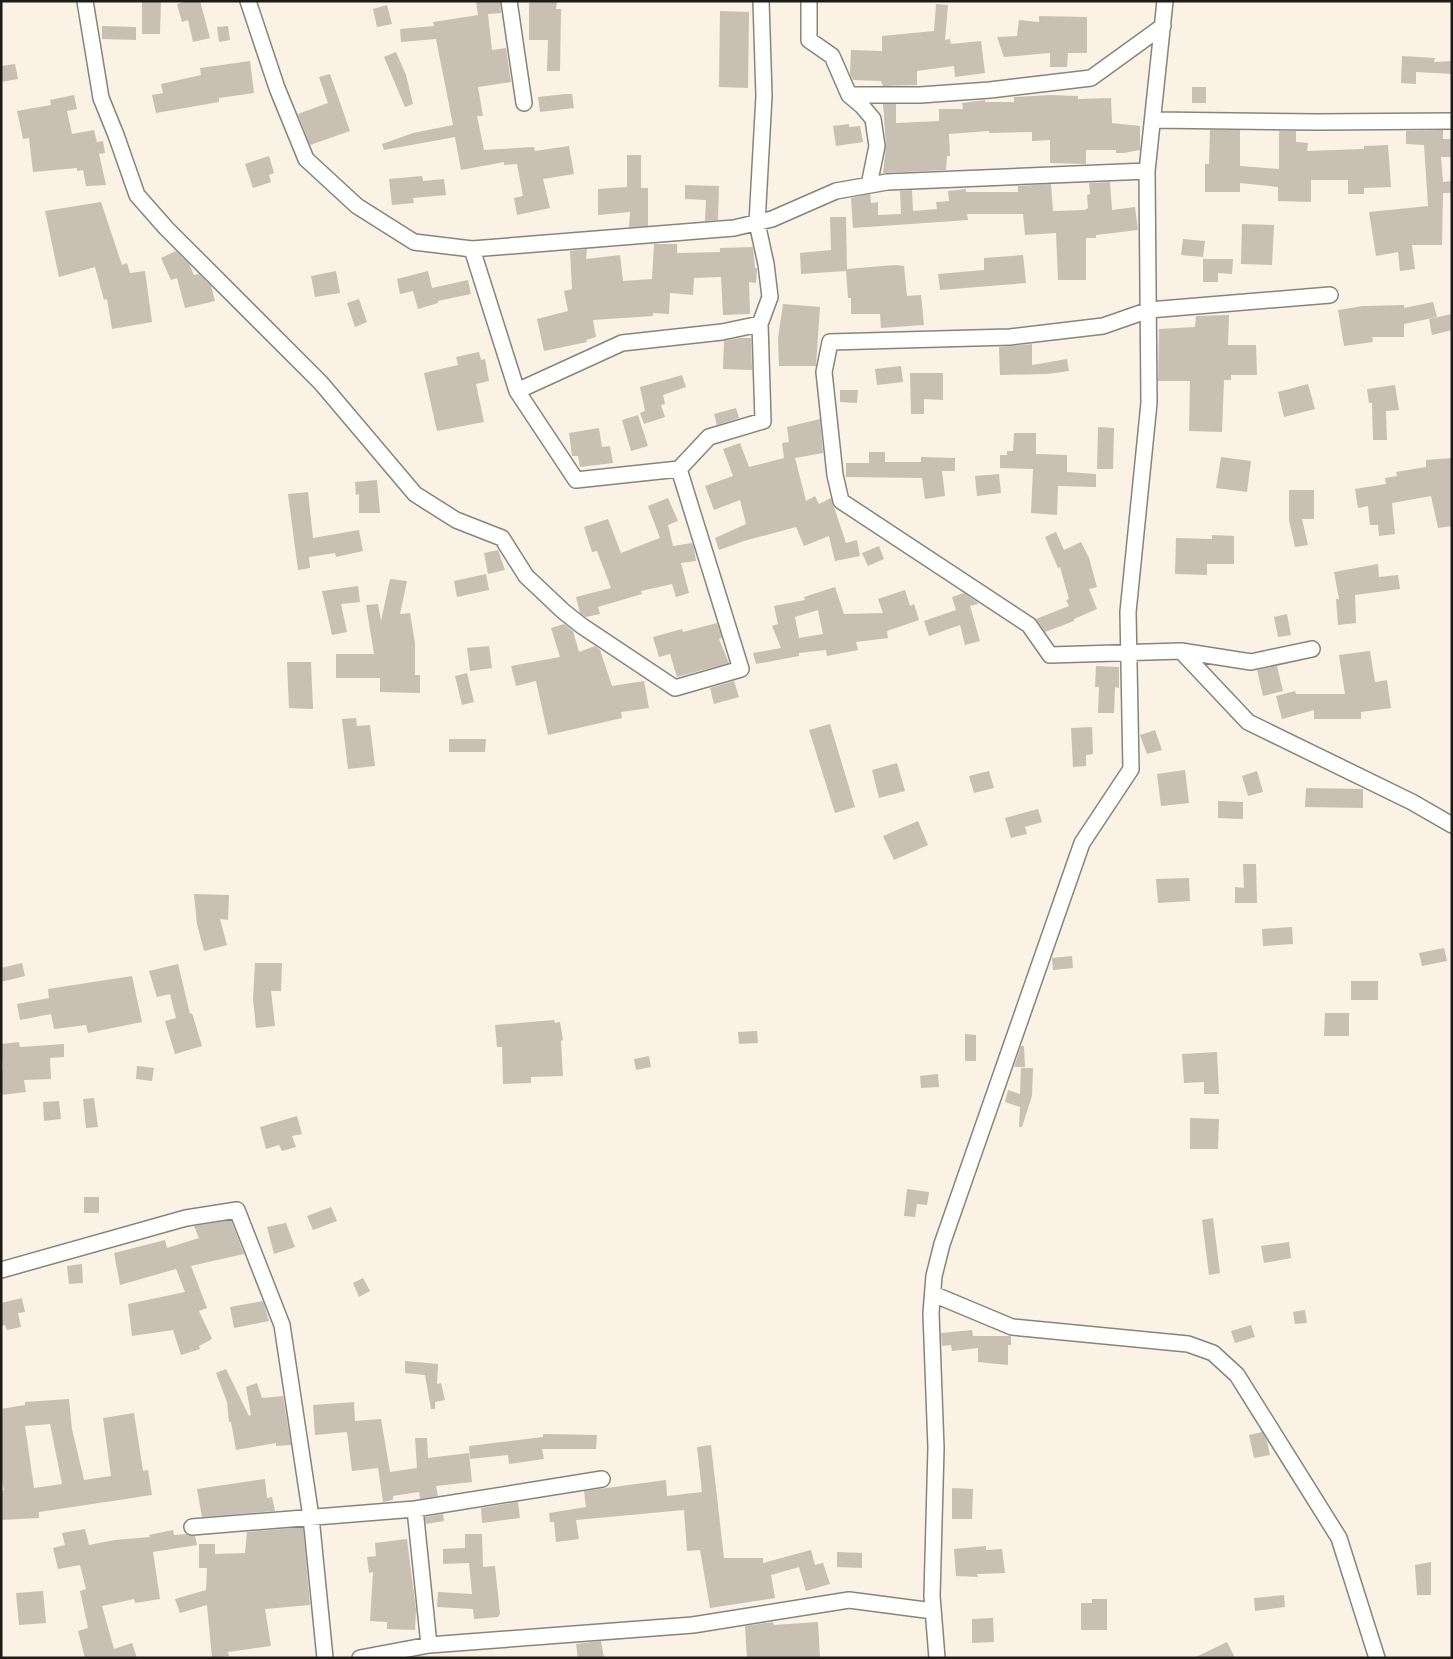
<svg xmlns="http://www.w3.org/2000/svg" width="1453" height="1659" viewBox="0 0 1453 1659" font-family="Mulish,sans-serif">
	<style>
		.building { fill: #c7c0b3; fill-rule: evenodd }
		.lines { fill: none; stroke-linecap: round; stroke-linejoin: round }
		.street-casing { stroke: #8a8478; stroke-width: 18 }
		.street { stroke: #fff; stroke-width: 15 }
	</style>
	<rect width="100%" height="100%" fill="#f9f2e5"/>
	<path class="building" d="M142,1h19l-1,33h-18z
		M188,1h12l10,37 -17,4 -5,-22 -6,2 -5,-18z
		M476,1h24l1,12 -13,1 4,36 14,-2 5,34 -33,5 5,29h-6l7,34 50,-3 1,4 34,-5 5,28 -31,5 7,29 -33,7 -3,-17 9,-2 -6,-32 -13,1v-3l-43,8 -6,-33 -71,13 -2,-6 31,-11 40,-8 -17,-86 -35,3 -1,-13 34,-3 -1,-4 52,-8 -7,1z
		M534,1h23l-1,8h5l-1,62h-13l1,-31h-19v-37z
		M936,4l12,1 -3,35 5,-1 1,5 30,-3 4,32 -30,4 -1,-11 -37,5v14l-34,1 -2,-5 -28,-1 -3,-6 1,-24 31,1v-15l52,-5z
		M387,5l5,19 -15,3 -4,-18z
		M720,11l29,1 -1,76 -29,-1z
		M1039,16l48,1v36h-19l-1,14h-17v-14l-46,4 -7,-20 20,-1 2,-16 20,2z
		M102,26l34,1v13l-34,-1z
		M228,26l2,14 -11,2 -2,-15z
		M396,52l10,23 7,29 -8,3 -21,-50z
		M1402,56l33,2 -1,4 18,-1v13l-36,-2v12l-15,-1z
		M250,61l4,32 -35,5v4l-63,11 -4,-18 11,-2 -2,-9 40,-9 -1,-7z
		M15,64l3,15 -17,3v-16z
		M330,74l20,57 -40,14 -12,-31 30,-11 -9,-26z
		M1192,87h14v16h-14z
		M565,94h7l2,14 -34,4 -2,-15z
		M74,95l3,14 -10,2 5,23 22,-4 3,12 6,-1 2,12 -6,1 7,31 -20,1 -3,-16 -6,1v-3l-44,4 -4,-34 -6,1 -6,-28 34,-6 -1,-5z
		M1050,95l28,1v3l33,-1 1,25 28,3v24l-16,3h-8v-3h-30v14l-36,-1v-23l-18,1v-9l-43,1v-2l-40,3 1,22h-3l-1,14 -63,3 3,-28 -3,-41h13v19l43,-2v-12h24l-1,-6 23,-3v2h29v-5z
		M849,124v3l11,-1 3,16 -27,4 -3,-20z
		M1210,130h30v36l39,3v-38h17v11l12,1 -1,8 57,-2v-3l24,-1 3,42 -27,1v6h-16v-14h-37v22l-33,-1v-14l-38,-4v9h-35v-28h4z
		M1443,130v9h9v18h-11l2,25 9,-1v12h-9l-1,52h-30l3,24 -15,2 -2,-19 -22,4 -7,-44 59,-6 -4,-61 -18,-1v-13z
		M627,155h14v33h7v38l-19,1 1,-15 -32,3v-26l29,-2z
		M269,156l5,17 -5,2 2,7 -18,6 -8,-24z
		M422,176l1,5 21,-2 2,16 -33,3 1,5 -22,2 -3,-26z
		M1110,182l2,28 23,-3 3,23 -42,5v3h-10v42h-28l-2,-47 -31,2 -2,-21h-56l1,6 -115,8 -2,-30 19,-4 1,9 7,-1v13l23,-1 -1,-23 12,-1 1,21 24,-2 -1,-7 13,-1 -1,-10 18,-2v3h52v-6l33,-2 2,27 32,-1 3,-2 -1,-13 3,-1 -1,-11z
		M685,185l34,1 -1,34 -13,1 1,-21 -21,-1z
		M101,202l21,63 5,-2 3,10 15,-2 7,51 -40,7 -5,-30 -3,1 -9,-33 -36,10 -14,-66z
		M830,217h16l1,52 48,-4 9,1 3,30 14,-1 3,30 -43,3 -1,-14h-29v-16h-3l-2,-27 -45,3 -1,-21 31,-3z
		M1242,224l32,1 -2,40 -31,-1z
		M1183,239l22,2 -2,16 -22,-2z
		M654,244h23v9l43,-1v-4l33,-1 2,21h2l-1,15 -7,-1 1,32 -27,1 -2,-38 -27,1 -1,17 -23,-2 -1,21 -16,-1v3l-60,4 3,17 -10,3 1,2 -43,9 -7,-32 31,-8 -4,-20 8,-2 -2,-38 17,-2 -1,10 34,-4 3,26 29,-2z
		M176,251l13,13 5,11 5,-1 12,12 4,15 -30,7 -8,-30 -6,2 -10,-22z
		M1023,255l3,28 -86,7 -2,-16 46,-4v-12z
		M1203,259h30l-1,15 -14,-1v9h-15z
		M336,271l4,22 -25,4 -4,-21z
		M428,271l4,17 36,-8 3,14 -33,7v2l-20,6 -5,-18 -13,3 -3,-15z
		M359,299l8,23 -12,5 -8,-24z
		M1433,302l4,15 -33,7v13h-32l1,5 -29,4 -6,-36 25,-4 41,-1v3z
		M783,304l37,3 -4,59h-37l-1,-28z
		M1452,314v16l-20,5 -3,-16z
		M1229,315l-1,30h28l1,30h-26v5h-7l-2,52 -33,-1 1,-50h-32l1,-52 36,-2 1,-11z
		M740,338h11l1,32 -29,-1 1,-28z
		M1032,344v21l35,-6 2,12 -22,3 -47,1 -1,-28z
		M479,352l2,8 4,-1 4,22 -13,3 8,38 -47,9 -13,-58 34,-8 -2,-8z
		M901,366l2,16 -26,3 -2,-16z
		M910,373h33v27l-19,-1v15h-13z
		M682,375l4,12 -23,8 2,9 -4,1 4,12 -21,7 -4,-11 5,-2 -5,-24z
		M1308,384l7,25 -31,8 -6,-25z
		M1395,385l4,25 -13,1 1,29h-14l-1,-37h-3l-2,-14z
		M840,390h18l-1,13 -17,-1z
		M736,408l3,10 -22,7 -3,-11z
		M638,415l10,31 -17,5 -9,-31z
		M820,419l3,34 -28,5 11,43 9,-5 4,8 12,-6 15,45 11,-3 3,16 -25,5 -6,-25 -25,10 -8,-19 -52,14 -25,9 -4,-12 31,-14 -6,-24 -26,10 -9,-24 28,-10 -10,-27 17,-6 9,24 35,-9 -2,-15 7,-1 -2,-15z
		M1098,427l16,1 -1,41h-16z
		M599,428l3,19 8,-1 3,17 -33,4 -2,-11h-6l-3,-23z
		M1014,433h22v21l31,1v17l29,2v13l-38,-1 -1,29 -26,-2 2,-44 -33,-1v-13h7v-4h6z
		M869,452h16v10h36v-5l34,1v13h-13l3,25 -20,3 -3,-21 -76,-1v-14h23z
		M1221,457l30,4 -4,31 -31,-4z
		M1452,458v68l-14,2 -7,-32 -39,7 3,31 -16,2 -1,-11h-8l-2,-19 -10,2 -3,-19 31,-5 -1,-6 12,-2 -1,-4 30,-5v-7z
		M999,474l2,19 -24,3 -2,-20z
		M377,480l3,33h-21v-19l-3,1 -1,-13z
		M1289,490h25v29h-12l6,26 -13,2 -6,-27z
		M308,492l5,46 46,-8 4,21 -27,6 -1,-4 -26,4 1,11 -12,2 -10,-76z
		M668,498l10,23 -10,4 5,21 19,-3 2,5 2,13 -15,2 8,30 -13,4 -4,-13 -31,7 1,3 -44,13 2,7 -14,3 -6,-4 -4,-16 35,-9 -14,-37 -5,1 -8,-25 24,-8 13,34 39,-15 -12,-32z
		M1056,532l8,18 17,-8 8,16 8,29 -8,2 8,20 -23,10v2l-29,11 -9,-13 33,-13 -3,-6 3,-1 -9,-32 -2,1 -13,-31z
		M1212,535l22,1v28h-27v11l-32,-1 1,-36 36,1z
		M879,546l5,13 -16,7 -6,-13z
		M498,550l7,20 -17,4 -4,-21z
		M1378,564l1,13 19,-2 2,14 -45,6 1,28 -18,2 -2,-26h3l-5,-27z
		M486,574l3,16 -32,7 -3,-16z
		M390,579l17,2 -7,33 10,-1 5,30v32h5v18l-40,-1v-14h-44v-24h38l-8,-49 12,-1 3,17z
		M358,586l2,16 -19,2 6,28 -15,3 -10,-44z
		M835,587l9,27 39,-1 -5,-14 27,-9 5,16 4,-2 5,16 -32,11 1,7 -32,4 2,8 -31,6 -1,-6 -27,3v3l-43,8 -3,-11 28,-5 -9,-22 6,-2 -4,-18 31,-6 -1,-3zM818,610l5,24 -24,4 -4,-21z
		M964,593l13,9 1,2 -8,2 10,35 -15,4 -5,-20 -31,11 -5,-15 32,-11 -4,-13z
		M1287,614l4,21 -13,2 -4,-20z
		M717,623l5,15 -3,1 10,24 -52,14 -7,-23 -11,3 -6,-20 29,-8 1,3z
		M564,624l9,7 6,21 16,-6 5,4 12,36 32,-5 5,27 -28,4 1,6 -74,17 -12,-54 -20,5 -5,-20 49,-9 -9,-29z
		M489,646l3,22 -22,3 -3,-23z
		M1370,651l5,31 12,-2 4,28 -30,4v7h-47v-9l-32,9 -6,-23 19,-5 1,3h49l-6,-39z
		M287,662h24l2,47 -24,-1z
		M1096,666l23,1v21l-4,-1 -1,26h-16l1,-26h-4z
		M1277,666l6,25 -20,5 -6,-26z
		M467,673l7,29 -12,3 -7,-29z
		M734,681l5,16 -25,7 -4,-16z
		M356,718l1,8 13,-1 5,41 -27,3 -6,-50z
		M830,724l25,83 -20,6 -26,-83z
		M1092,727l1,27 -7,1v11l-13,1 -2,-39z
		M1155,730l7,20 -15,4 -7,-19z
		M449,739h37l-1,13h-36z
		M897,763l8,28 -26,7 -7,-28z
		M1185,770l4,33 -28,3 -4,-32z
		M989,771l5,17 -20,5 -5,-17z
		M1257,771l6,21 -15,4 -6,-20z
		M1306,788l57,1v19l-58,-1z
		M1218,801l25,1v17l-25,-1z
		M1038,809l4,13 -17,5 2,7 -16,4 -6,-20z
		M918,821l10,24 -34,15 -11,-24z
		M1243,864h13l1,39h-22v-16l9,1z
		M1189,878l1,23 -32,2 -2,-24z
		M194,894l35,1 -1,25 -8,-1 7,26 -23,6 -7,-27z
		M1292,927l1,17 -30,2 -1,-17z
		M1444,948l3,13 -25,5 -3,-13z
		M1072,956l1,12 -20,2 -1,-12z
		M22,963l3,13 -24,6v-14z
		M255,963h27l-1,28h-10l4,35 -19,2 -3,-29z
		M178,964l12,50 2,-1 10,33 -27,8 -10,-33 11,-3 -6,-24 -13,3 -8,-26z
		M132,976l10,46 -54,11 -2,-8 -32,4 -3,-15 -31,6 -3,-16 32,-6 -1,-9z
		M1351,981h27v19h-27z
		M1325,1013h24v23h-25z
		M554,1020l1,3 5,-1 3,18 -2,1 2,35 -32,1v6l-28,1 -1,-37h-5l-2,-22z
		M757,1031l1,12 -19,1 -1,-12z
		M965,1034l11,1v26h-11z
		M19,1042l1,5 44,-3v13l-14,1 1,21 -27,1 2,12 -25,3v-26h2l-2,-25z
		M1021,1046h3l1,21h-11z
		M1217,1052l2,42h-15v-12l-20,1 -2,-29z
		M649,1056l2,11 -15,3 -2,-11z
		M137,1066l17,2 -2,13 -16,-2z
		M1021,1068h12l-1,28 -10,31h-3l1,-20 -15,-5 3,-12 12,4z
		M938,1074l1,13 -18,1 -1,-12z
		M94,1098l4,29 -12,1 -3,-29z
		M59,1101l2,18 -17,2 -1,-19z
		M297,1116l5,18 -10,2 4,11 -14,4 -3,-6 -13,4 -6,-22z
		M1190,1118l29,1 -1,30h-28z
		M907,1189l22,3 -2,13 -10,-1 -2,13 -11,-1z
		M84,1197h15v16h-15z
		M331,1207l6,14 -24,9 -6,-14z
		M1213,1218l7,55 -11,2 -7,-55z
		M231,1220l13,34 -53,12 16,42 -8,3 13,28 -13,7 1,3 -19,6 -8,-25 -41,6 -4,-32 57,-12 -9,-23 -56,16 -6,-32 51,-13 2,8 32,-10 -5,-12z
		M286,1223l9,24 -21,7 -7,-27z
		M1289,1242l2,16 -27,5 -3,-17z
		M82,1264l1,19 -14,1 -2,-18z
		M363,1278l7,13 -11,6 -6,-14z
		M22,1298l3,14 -7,1 3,14 -14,3 -2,-5 -4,1v-23z
		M263,1301l6,20 -35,7 -4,-21z
		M1305,1310l2,13 -12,1 -2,-12z
		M1251,1325l4,12 -20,6 -4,-12z
		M972,1330l1,6h38v9h-3v20l-30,-3v-14l-26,3 -1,-6 -9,1 -1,-13z
		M405,1361l33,3 -1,20 4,-1 4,17 -10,2v7h-4l-6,-34 -20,-2z
		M226,1369l23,47 2,-1 -5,-28 11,-4 5,15 21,-2 8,49 -15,1v-3l-40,7 -5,-28h-2l-2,-20 -11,-29z
		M69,1399l3,30 12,51 27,-4 -8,-58 31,-5 9,58 5,-1 4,25 -113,17v6l-38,2v-29l3,-1 -3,-14v-67l24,-4v-3zM50,1424l12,60 -28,4 -9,-62z
		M354,1402l1,19 26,-2 9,53 27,-4 -2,-30h12l1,20 41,-5 3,29 -36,4 2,10 -18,3 -1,-7 -26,4v4l-10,2 -5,-34 -26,3 -5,-39 -32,3 -2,-30z
		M1262,1432l5,9 3,14 -16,3 -5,-23z
		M543,1434l54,1 -1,14h-54l2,10 -35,5 -1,-9 -38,4 -1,-13 74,-9z
		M711,1445l13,113h39v5l48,-13 4,15 8,-2 7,21 -24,7 -7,-24 -28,8 4,23 -65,10 -10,-58 -13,1 -3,-41 -108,10 3,19 -23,3 -2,-20h-4l-1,-9 37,-6 -2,-16 82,-11 1,16 35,-4 -5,-45z
		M265,1479l2,19 5,-1 3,14 -73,6 -5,-28z
		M952,1488l21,1 -1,30h-20z
		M518,1502l2,16 -38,5 -1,-15z
		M443,1514l1,7 -18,3 -1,-7z
		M303,1527l7,78 -45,4 6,37 -43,6 1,4 -17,2 -5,-53 -27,8 -5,-14 31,-9 1,-22h-8v-24h16v10l30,-1 2,-21z
		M85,1529l4,16 26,-5 35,-3 -1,-2 24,-5 1,5 12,-1 9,2 2,9 -44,7 7,47 -25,4 -1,-4 -32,7 12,43 18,-6 5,15h-52l-7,-27 10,-3 -8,-37 6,-2 -6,-24 -22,4 -5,-21 12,-3 -3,-12z
		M465,1534h17l1,33 12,-1 5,48 -2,3 -24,2 -1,-10 -36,-2 1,-15 34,2 -3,-31 -26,1v-15l22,-1z
		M407,1539l9,71 -1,20 -28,-1v-7l-17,-1 3,-49 -4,1 -2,-16 9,-1 -1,-13z
		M986,1546v4l16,-1 3,24 -28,1 1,3 -22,-1 -2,-27z
		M837,1552l25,1v15l-25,-1z
		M1431,1562v33h-14l-2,-30z
		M43,1591l3,32 -27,2 -3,-32z
		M1284,1595l1,12 -30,4 -1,-13z
		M1092,1599h15v31h-26v-27h11z
		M993,1618l1,24 -22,1v-24z
		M773,1622l1,3 44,-3 2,36h-73l-2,-32z
		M601,1641l3,17h-26l-2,-14z
		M1227,1642l8,16h-41z"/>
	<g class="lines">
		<g class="street-casing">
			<path id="street" d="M85,1l16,97 15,37 21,60 29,33 155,155 94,111 41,26 46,18 24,38 37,35 19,15 93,62 66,-19 -62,-200
				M248,1l29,87 29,71 51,47 57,36 58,7 45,142 59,89 103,-11 30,-32 54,-16 -3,-97
				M509,1l15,102
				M809,1v39l23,16 17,39 13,11 11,13 4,27 -8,39
				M849,95h71l70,-5 101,-12 72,-52
				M1153,120l165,2 134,-1
				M472,249l262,-21 38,-9 64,-28 51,-9 260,-11
				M1330,295l-181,15 -46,16 -93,11 -180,5 -6,30 11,103 6,26 188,124 21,30 131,-4 67,71 164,80 40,23
				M517,391l105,-48 100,-11 38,-8 10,-27 -4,-33 -9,-41 7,-127 -3,-95
				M1181,651l70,11 61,-13
				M1,1270l185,-52 51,-8 45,115 29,192 14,141
				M933,1294l79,33 176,17 25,9 24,22 102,163 38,120
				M415,1509l14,136
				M192,1527l223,-18 187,-30
				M360,1658l69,-13 264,-20 156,-25 84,11
				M937,1658l-5,-62 4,-148 -5,-135 3,-37 8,-32 140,-401 49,-74 -3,-157 21,-209 -2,-232 18,-170"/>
		</g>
		<use href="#street" class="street"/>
	</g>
	<rect width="1453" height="1659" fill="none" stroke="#1e1b17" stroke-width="5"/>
</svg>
